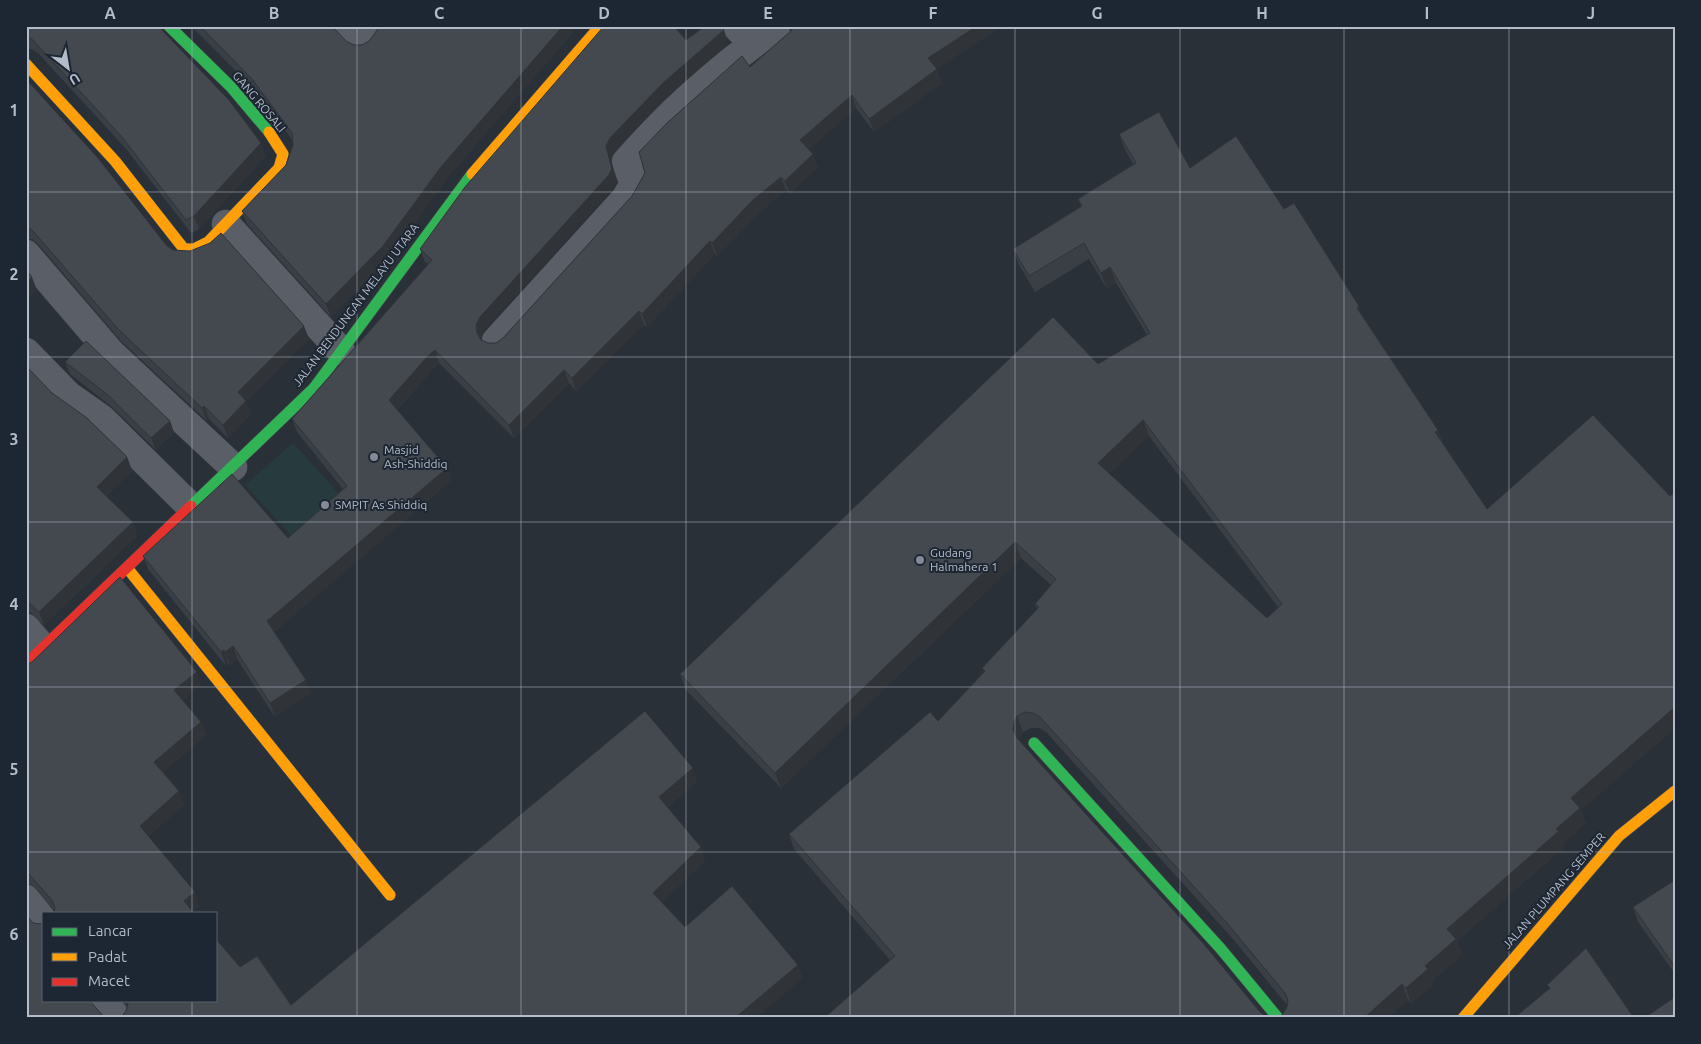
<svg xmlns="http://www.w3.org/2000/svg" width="1701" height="1044" viewBox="0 0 1701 1044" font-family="Ubuntu,sans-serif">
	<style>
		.green { fill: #273a3e }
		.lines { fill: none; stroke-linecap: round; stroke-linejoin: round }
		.street-casing { stroke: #484c53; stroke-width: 29 }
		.fast-casing { stroke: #484c53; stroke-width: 12 }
		.slow-casing { stroke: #484c53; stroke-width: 12 }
		.jam-casing { stroke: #484c53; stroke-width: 12 }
		.street { stroke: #5a5e66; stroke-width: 28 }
		.fast { stroke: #30b455; stroke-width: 11 }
		.slow { stroke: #ff9f0a; stroke-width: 11 }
		.jam { stroke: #e5322d; stroke-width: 11 }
		.wall { fill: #3a3f45; fill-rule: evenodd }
		.shaded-wall { fill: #303338 }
		.building { fill: #444950; stroke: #303338; fill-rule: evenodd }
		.grid { fill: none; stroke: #b4bcc9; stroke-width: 1; stroke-opacity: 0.55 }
		.poi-dot { fill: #848b96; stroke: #1d2633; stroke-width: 2 }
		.labels { text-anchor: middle; stroke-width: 4; stroke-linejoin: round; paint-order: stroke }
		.street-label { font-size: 12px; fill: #b4bcc9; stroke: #1d2633 }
		.poi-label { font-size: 12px; fill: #b4bcc9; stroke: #1d2633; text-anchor: start }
		.neatline { fill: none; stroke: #b4bcc9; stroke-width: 2 }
		.grid-label { font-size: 16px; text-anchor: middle; font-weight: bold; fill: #b4bcc9 }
	</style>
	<rect width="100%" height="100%" fill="#2a3038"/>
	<path class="green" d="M293,443l48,53 -47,43 -49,-54z"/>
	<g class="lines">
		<g class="street-casing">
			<path id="street" d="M345,26l17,17 15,-17
				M736,26l17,18
				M226,224l115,127
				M26,254l85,99 122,114
				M496,341l129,-142 9,-15 -8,-22c43,-50 98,-98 152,-136
				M26,352l42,43 34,24 89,88
				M26,628l17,20
				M26,899l18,23
				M103,1000l14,18"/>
		</g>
		<g class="fast-casing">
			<path id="fast" d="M169,26l62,61 38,45
				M191,506l123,-118 158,-214
				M1034,743l187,206 57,69"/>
		</g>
		<g class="slow-casing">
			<path id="slow" d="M26,64l89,97 69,88h10l14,-7 71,-74 4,-14 -14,-22
				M472,174l128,-148
				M128,569l262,326
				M1463,1018l156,-182 56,-45"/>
		</g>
		<g class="jam-casing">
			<path id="jam" d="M26,664l165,-158"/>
		</g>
		<use href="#street" class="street"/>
		<use href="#fast" class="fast"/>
		<use href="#slow" class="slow"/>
		<use href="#jam" class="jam"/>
	</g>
	<path class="wall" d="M26,26l240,130 -67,73 -8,4 -64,-83 -89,-97 -7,-4h-5z
		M191,26h141l114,154 -58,79 -57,58 -84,-93 -5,-13 44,-46 7,-20v-4l-36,-49z
		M788,26h214l-66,43 6,14 -68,49 -18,-24 -47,41 9,18 -28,27 -4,-4 -28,24 -41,42 -2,-2 -68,73 -3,-2 -68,66 -7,-8 -55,55 -75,-75 -7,7 -35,40 50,58 4,13 -177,151 37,61 -36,24 -38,-58 -7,6 -2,-2 -2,3 -78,-97 -5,-13 145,-18 55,-49 -46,-57 -5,-13 136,-155 -3,-2 -5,-13 266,-209 42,4 -60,52 -54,56 -3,8 6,22 -5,8 -128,140 -3,8v2l7,3h8l7,-5 247,-271 40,-35z
		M26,79l141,167 142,93 -63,62 5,13 -23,24 -19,-19 -2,2 -85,-79 -84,-98 -6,-5h-6z
		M1119,134l71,34 94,41 75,97 4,11 75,113 5,13 44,66 183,-13 5,-4v236l-94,82 5,13 -23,21 1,3 -107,94 5,14 -30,26 1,4 -22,19 -3,-4 -20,18h-564l66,-58 -96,-111 -5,-15 149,-113 46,-49 -2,-4 55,-59 -2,-5 16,-19 -30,-27 -240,230 -95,-98 -6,-16 418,-310 49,-29 -31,-52 -9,6 -18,-30 -54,33 -16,-27 -6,-16 68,-43 -3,-7 55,-35 -8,-14zM1149,436l129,171 -11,11 -158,-144zM1031,728h8l7,4 187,207 54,66v2l-5,8 -8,3 -7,-1 -7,-5 -241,-272v-2l4,-6z
		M65,362l105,59 4,12 -18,17 -43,-42 -43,-34z
		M26,366l26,27 75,64 5,14 -26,25 27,26 4,14 -93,89 -13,-12h-5z
		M26,665l175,20 -18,15 18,22 5,13 -43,37 16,19 5,14 -36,31 47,56 4,13 -6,6 -139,-1 -22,-25 -6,-1z
		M697,782l-30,25 34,40 4,14 -43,41 23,25 118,51 -682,39 5,-6 1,-5 -5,-6h94l24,-33 51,38z
		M1675,880v94l-37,-52 -5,-15z"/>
	<path class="shaded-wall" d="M563,26h16l-133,154 -58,79 -57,58 -5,-13 115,-137z
		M977,26h25l-69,45 -5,-13z
		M724,30l4,14 -60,52 -54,56 -3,8 6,22 -5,8 -128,140 -3,8v8l-4,-13 -1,-8 4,-8 126,-171 4,-8 53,-55z
		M937,69l5,14 -68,49 -5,-13z
		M852,95l4,13 -51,45 -5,-13z
		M261,143l5,13 -67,73 -5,-13z
		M813,154l5,13 -28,27 -5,-13z
		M781,177l5,13 -28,24 -41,42 -5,-13 41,-43z
		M710,241l5,13 -68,73 -5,-13z
		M1110,267l6,16 -9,6 -6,-16z
		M32,277l5,14 -11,10v-18z
		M1359,306l6,16 -8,-14z
		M639,311l5,14 -68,66 -4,-13z
		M304,326l5,13 -63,62 5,13 -23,24 -5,-13 15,-33z
		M435,350l4,13 -7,7 -39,44 -4,-14 38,-43z
		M564,370l5,13 -55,55 -5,-13z
		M204,406l5,13 -2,2 -5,-13z
		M1143,420l6,16 -45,43 -6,-16z
		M170,421l4,12 -18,17 -5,-12z
		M1438,430l5,16 -8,-14z
		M127,457l5,14 -30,30 -5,-14z
		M447,468l4,13 -179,153 -5,-13z
		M133,522l4,14 -93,89 -5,-13z
		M1015,542l6,16 -240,230 -6,-15z
		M233,646l4,13 -7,6 -5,-13z
		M224,650l4,13 -2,3 -5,-14z
		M197,672l4,13 -22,18 -5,-13z
		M306,680l5,13 -36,24 -5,-14z
		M1675,707v21l-94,82 5,13 -23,21 1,3 -107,94 5,14 -30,26 1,4 -22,19 -5,-16 19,-22 22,-37 124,-131z
		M1017,716l6,16 -4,6v8l-6,-16 1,-8z
		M201,722l5,13 -47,40 -5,-13z
		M693,768l4,14 -34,28 -4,-13z
		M179,791l5,14 -40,34 -4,-13z
		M701,847l4,14 -47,45 -5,-13z
		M195,892l4,13 -8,8 -7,-12z
		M798,965l5,13 -47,40h-21z
		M1402,984l6,16 -20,18h-24z"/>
	<path class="building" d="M26,26h132l71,74 32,43 -67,73 -8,4 -64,-83 -89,-97 -7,-4z
		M200,26h132l14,15 8,4h8l7,-4 11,-15h183l-122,141 -58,79 -57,58 -84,-93 44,-46 7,-20 -1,-12 -40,-54z
		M604,26h70l12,14 19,-14h16l3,4 -61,53 -53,55 -4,8 6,23 -4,7 -128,141 -4,8 1,8 4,7 7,3h8l7,-5 129,-142 13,-23 -6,-21 28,-29 75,-67 8,11 42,-37 -3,-4h188l-49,32 9,11 -68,50 -17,-24 -52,45 13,14 -28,27 -4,-4 -28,23 -41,43 -2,-2 -68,73 -3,-3 -67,67 -8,-8 -55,55 -74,-75 -8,7 -38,43 58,68 -180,153 39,59 -36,23 -37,-57 -8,6 -1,-2 -3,2 -78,-96 89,-82 56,64 59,-52 -55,-67 140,-159 -12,-11 45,-62z
		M26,79l72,79 69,88 6,4 17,1 20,-8 11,-10 83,93 -66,66 8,9 -23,24 -19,-19 -2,2 -84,-79 -85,-98 -7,-5z
		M1159,112l31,56 46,-32 48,73 10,-6 65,103 -2,2 81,122 -3,2 52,77 106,-94 77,81 5,-4v215l-104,91 9,10 -24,21 3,2 -112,98 9,10 -31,27 3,3 -22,19 -4,-4 -38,34h-540l71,-62 -106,-122 141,-122 8,9 47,-50 -3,-3 57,-61 -4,-3 21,-25 -41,-37 -240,231 -95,-99 373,-357 45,47 52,-31 -40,-66 -9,6 -17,-30 -55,33 -16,-27 69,-43 -4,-7 58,-36 -17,-29zM1143,420l139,184 -15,14 -169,-155zM1025,712l8,1 7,4 187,206 58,70 3,7 -1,7 -5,8 -8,3 -7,-1 -7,-5 -57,-69 -186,-205 -4,-8 1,-8 3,-6z
		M26,270l6,7 -6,6z
		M86,341l84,80 -19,17 -43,-43 -43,-33z
		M26,366l26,27 35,25 40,39 -30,30 36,35 -94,90 -13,-12z
		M120,577l77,95 -23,18 27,32 -47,40 25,29 -39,35 55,66 -11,9 10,12h-140l1,-6 -3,-7 -25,-28 -1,-1v-206l6,-3z
		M645,711l48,57 -34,29 42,50 -48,46 32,34 47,-41 66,79 -63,53h-614l5,-7 2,-8 -1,-3h89v-61l24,28 17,-11 34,49z
		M1675,880v87l-42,-60z
		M26,915l7,8 8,1 3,-1v77h45l16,18h-79z
		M1586,948l48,70h-120l36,-30 -3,-3z
		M1675,997v21h-31z"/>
	<path class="grid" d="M192,26v887M357,26v992M521,26v992M686,26v992M850,26v992M1015,26v992M1180,26v992M1344,26v992M1509,26v992M26,192h1649M26,357h1649M26,522h1649M26,687h1649M26,852h1649M192,1000v18"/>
	<g class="poi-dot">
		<circle cx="374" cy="457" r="5"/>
		<circle cx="325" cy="505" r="5"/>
		<circle cx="920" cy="560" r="5"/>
	</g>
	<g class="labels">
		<g class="street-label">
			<text transform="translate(259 102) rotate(50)" y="4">GANG ROSALI</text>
			<text transform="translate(356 305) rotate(-53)" y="4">JALAN BENDUNGAN MELAYU UTARA</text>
			<text transform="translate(1554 891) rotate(-49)" y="4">JALAN PLUMPANG SEMPER</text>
		</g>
		<g class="poi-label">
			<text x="384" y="454">Masjid<tspan x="384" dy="14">Ash-Shiddiq</tspan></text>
			<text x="335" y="509">SMPIT As Shiddiq</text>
			<text x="930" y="557">Gudang<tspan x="930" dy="14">Halmahera 1</tspan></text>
		</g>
	</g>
	<rect width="1701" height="1044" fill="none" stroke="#1d2633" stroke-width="55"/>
	<rect x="42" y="912" width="175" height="90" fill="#1d2633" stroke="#59626f"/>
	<rect x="52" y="928" width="25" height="8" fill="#30b455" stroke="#59626f"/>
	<text x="88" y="936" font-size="15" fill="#b4bcc9">Lancar</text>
	<rect x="52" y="953" width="25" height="8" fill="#ff9f0a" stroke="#59626f"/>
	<text x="88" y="962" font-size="15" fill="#b4bcc9">Padat</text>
	<rect x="52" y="978" width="25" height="8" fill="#e5322d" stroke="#59626f"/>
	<text x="88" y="986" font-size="15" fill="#b4bcc9">Macet</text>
	<g transform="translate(68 68) rotate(149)" stroke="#1d2633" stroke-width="4" paint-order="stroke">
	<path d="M0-4L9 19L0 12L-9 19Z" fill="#b4bcc9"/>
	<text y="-8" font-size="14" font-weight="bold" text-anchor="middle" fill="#b4bcc9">U</text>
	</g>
	<rect x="28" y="28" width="1646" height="988" class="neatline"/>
	<g class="grid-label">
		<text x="110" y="19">A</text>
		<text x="274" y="19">B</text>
		<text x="439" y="19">C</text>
		<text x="604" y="19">D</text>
		<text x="768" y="19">E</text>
		<text x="933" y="19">F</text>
		<text x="1097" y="19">G</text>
		<text x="1262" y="19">H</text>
		<text x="1427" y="19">I</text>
		<text x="1591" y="19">J</text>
		<text x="14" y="116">1</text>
		<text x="14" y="280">2</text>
		<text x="14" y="445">3</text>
		<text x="14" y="610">4</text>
		<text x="14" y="775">5</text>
		<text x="14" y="940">6</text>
	</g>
</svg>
